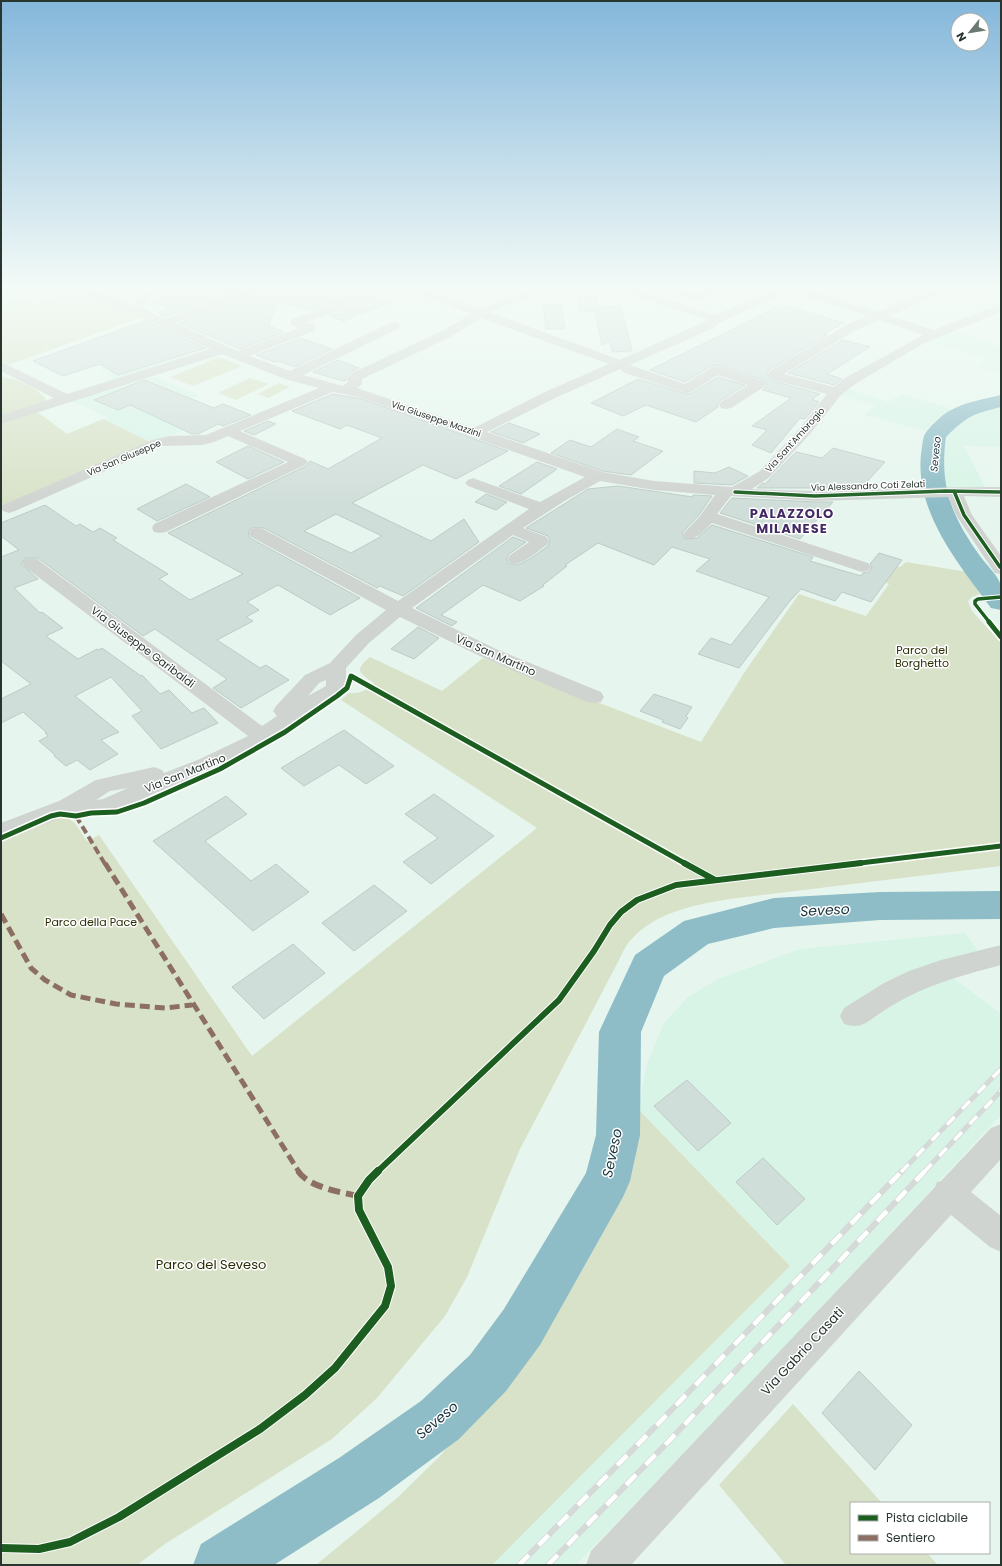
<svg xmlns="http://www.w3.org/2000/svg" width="1002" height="1566" viewBox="0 0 1002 1566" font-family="Poppins,sans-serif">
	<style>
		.built { fill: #d8f4e7 }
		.green { fill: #d8e2c8 }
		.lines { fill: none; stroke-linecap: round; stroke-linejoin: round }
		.stream { stroke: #8ebcc7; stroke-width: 8 }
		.river { fill: #8ebcc7; fill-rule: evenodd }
		.building { fill: #d0deda; stroke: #bdcbc7; fill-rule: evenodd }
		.minor { fill: #d0d4d1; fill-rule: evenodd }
		.rail-far1-casing { stroke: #d5d9d7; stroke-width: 5 }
		.rail-casing { stroke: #d5d9d7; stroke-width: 6 }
		.rail-far1 { stroke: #fff; stroke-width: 3.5; stroke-dasharray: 11; stroke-linecap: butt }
		.rail { stroke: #fff; stroke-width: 4.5; stroke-dasharray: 14; stroke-linecap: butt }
		.quiet-far2 { stroke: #8d6e63; stroke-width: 4; stroke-dasharray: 8 4; stroke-linecap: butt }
		.quiet-far1 { stroke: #8d6e63; stroke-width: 5; stroke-dasharray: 10 5; stroke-linecap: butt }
		.quiet { stroke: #8d6e63; stroke-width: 6; stroke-dasharray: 12 6; stroke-linecap: butt }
		.cycleway-far3-casing { stroke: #fff; stroke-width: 5.5 }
		.cycleway-far2-casing { stroke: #fff; stroke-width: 8 }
		.cycleway-far1-casing { stroke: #fff; stroke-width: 8 }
		.cycleway-casing { stroke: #fff; stroke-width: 10 }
		.cycleway-far3 { stroke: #1b5e20; stroke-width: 3.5 }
		.cycleway-far2 { stroke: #1b5e20; stroke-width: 5 }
		.cycleway-far1 { stroke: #1b5e20; stroke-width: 6 }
		.cycleway { stroke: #1b5e20; stroke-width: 8 }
		.labels { text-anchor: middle; stroke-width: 3; stroke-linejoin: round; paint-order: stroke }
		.far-street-label { font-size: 9px; fill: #29352f; stroke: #fff }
		.far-water-label { font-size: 10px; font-style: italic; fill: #17343d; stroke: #fff }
		.street-label { font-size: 11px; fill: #29352f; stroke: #fff }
		.park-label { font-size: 11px; fill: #2b2d05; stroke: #fff }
		.far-district-label { font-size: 13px; font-weight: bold; letter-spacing: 1px; fill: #432963; stroke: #fff }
		.near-park-label { font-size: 13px; fill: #2b2d05; stroke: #fff }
		.near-street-label { font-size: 13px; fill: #29352f; stroke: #fff }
		.near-water-label { font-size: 14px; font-style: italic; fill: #17343d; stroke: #fff }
	</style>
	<rect width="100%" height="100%" fill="#e6f6ee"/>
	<path class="built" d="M172,328l56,25 -75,23 47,19 -45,20 28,15 -31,13 -49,-24 5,-2 -42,-18 53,-17 -21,-13 40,-13 -15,-11z
		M947,329l54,17v28l-24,-8 11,-7 -63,-18z
		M847,388l40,14 17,-8 51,16 -26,22 -64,-17 10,-10 -37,-10z
		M1001,406v41l-37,-1 22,43h-42l-3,-15 4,-35 4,-7 13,-13 10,-5z
		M965,933l22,31 -39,10 53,40v101l-238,255 -187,195h-84l298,-299 -152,-157 9,-46 17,-40 24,-26 30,-18 82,-30z"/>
	<path class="green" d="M469,287h53l-25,9z
		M80,289l63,28 -135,48 -7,-4v-58l19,-6 15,7z
		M219,357l23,9 -49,20 -23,-9z
		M1,377c16,1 35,10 45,22l-2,4 -43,14z
		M250,378l19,6 -33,16 -18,-7z
		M279,383l11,4 -22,11 -11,-4z
		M36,411l31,23 36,-15 49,24 -151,64v-84z
		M878,561l22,6 6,-5 62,10 12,22 -8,3 -4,4 4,10 29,32v223l-271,33c-36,6 -75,13 -100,42 -5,5 -8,13 -11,19l-100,191 -52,126 -22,39 -68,82 -45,41 -167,105 -28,21h-136v-726l56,-22c20,0 19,10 30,24l12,-6 153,221 285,-228 -196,-128 8,-7c12,1 17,-3 25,-10 -14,-10 -21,-12 -4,-26l72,34 41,-33 218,84 45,-72 53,-76 67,22 23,-32 -21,-9z
		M638,1109l152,157 -298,299h-176l81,-67 42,-41 56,-66 47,-66 46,-80 31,-67z
		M793,1404l89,99h-31v50h76l11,12h-152l-67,-80z"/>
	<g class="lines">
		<path class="stream" d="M252,1565l8,-24"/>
		<path class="river" d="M1001,395v12c-28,7 -34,9 -55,30 -7,49 6,80 34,119 6,9 16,17 20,27 2,6 1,20 1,27l-10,-2c-32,-44 -76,-95 -70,-154 1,-5 1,-12 3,-18 2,-6 19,-22 25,-25 16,-9 35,-12 52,-16z
			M1001,891v28l-121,1 -106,8 -66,16 -44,32 -23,56 -1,103 -10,46 -7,16 -83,148 -34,46 -47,48 -80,59 -105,67h-81l8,-21 138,-86 82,-57 49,-46 34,-46 82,-136 10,-38 3,-103 36,-77 49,-34 90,-23 106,-6z"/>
	</g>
	<path class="building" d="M196,287h58l-90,30 -3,-1 2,-1 -5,-2 11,-4 -18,-7z
		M273,287h69l48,16 -29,11 1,-4 -3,-3 -22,-5 -26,9 -34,-10 -8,25 15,6 -44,17 -61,-26 93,-33z
		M577,288h18l3,19 23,-1 11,45 -20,1 -2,-11 -8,4 -7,-33h-15z
		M543,304h18l4,25h-19z
		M782,305l62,18 -20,11 3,1 -58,35 -2,3 6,8 47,13 -8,5 7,3 -14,17 -5,-1 -29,35 -19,-8 15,-15 -15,-4 39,-28 -28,-8 4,-5 -3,-5 -47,-15 -6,1 -26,16 -35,-12 105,-52h6l-5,-1z
		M338,313l17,3 -11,5 -15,-5z
		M145,321l60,27 -87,27 -18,-11 -37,12 -30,-15z
		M301,338l31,11 -37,18 -17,-6 -3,1 -19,-7z
		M843,340l27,7 -43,27 15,5 -8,6 -46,-12z
		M338,360l21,8 -8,4 -5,5v3l-3,1 -30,-9z
		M718,377l27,8 -25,16 -2,3v3l-22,15 -50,-17 -23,11 -32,-13 47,-24 48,15 6,-1z
		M144,380l70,28 9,-4 28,11 -28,11 -5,-2 -20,10h-6l-62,-29 -12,5 -24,-10z
		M333,394l29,5 146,52 -52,28 -33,-14 -71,38 79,38 33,-22 15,23 -76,54 -23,-10 -3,2 -113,-60h-13l-3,4 2,6 110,60 -30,17 -52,-30 -31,17 12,8 -13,7 7,4 -36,19 43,28 6,-3 23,15 -48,28 -28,-20 14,-9 -72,-50 -12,7 -105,-78h-13l-4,6 17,15 -24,9 26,25 2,-1 21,16 -17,8 32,23 19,-10 2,1 3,-2 39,28 1,-1 18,19 9,-4 23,23 12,-5 14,15 -57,26 -29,-33 10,-5 -31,-34 -36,19 44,36 -18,8 17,14 -28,16 -13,-10 -11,6 -12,-10 1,-1 -16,-14 9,-5 -3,-3h2l-24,-21 -22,11v-24l30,-15 -30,-23v-104l18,-7 -18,-14v-13l44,-18 31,21 4,-2 13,8 7,-4 17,10 -4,2 55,34 -9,5 31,21 53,-26 -75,-41 138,-67 4,-5 18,8 54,-31 -35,-13 -7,4 -48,-18zM336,514l46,22 -31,17 -47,-22z
		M268,421l8,3 -22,11 -10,-4z
		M509,423l31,11 -17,9 -32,-11z
		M617,429l22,8 -6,4 30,10 -32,24 -29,-4 -51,-18 19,-13 21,7z
		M248,446l36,16 -36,17 -32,-17z
		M833,448l52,14 -23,25 -2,-1 -2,2h-101l6,-5 2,1 31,-32 26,6z
		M537,462l20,7 -36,25 -22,-8z
		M729,467l19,9 -16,9 -38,-2v-12l21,2z
		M186,484l24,13 -53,24 -20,-12z
		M618,486l75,11v-2l19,1 -13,19 -17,18 3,6 12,-1 15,-13 101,32 -3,4 51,15 2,-3 6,-1 3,-5 -2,-3 9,-11 23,7 -31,42 -29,-10 -7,9 -34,-12 -12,13 -50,66 -41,-14 13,-16 20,7 38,-48 -73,-26 14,-12 -38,-12 -18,18 -56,-22 -33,22 2,1 -24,19 1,1 -24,15 -37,-16 -42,30 16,7 -5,4 -36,-18 97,-71 13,5 -17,12 -3,5 3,5h11l10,-5 18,-13 2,-6 -2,-4 -22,-8 62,-39z
		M486,494l21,8 -11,8 -21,-8z
		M732,498l84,4h17l-33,37 -80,-26z
		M418,627l21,11 -25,21 -23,-10z
		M654,694l38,13 -6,9 2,2 -8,11 -18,-7 1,-2 -23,-9z
		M344,730l50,36 -28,18 -27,-19 -35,21 -23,-18z
		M434,794l60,42 -63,48 -28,-22 35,-24 -33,-24z
		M226,796l21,18 -42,27 46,40 25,-17 33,28 -56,39 -100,-90z
		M374,885l33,26 -53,40 -32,-28z
		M293,944l32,29 -61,46 -32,-32z
		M687,1080l44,43 -33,28 -44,-45z
		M763,1158l42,41 -28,26 -41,-43z
		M859,1371l53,54 -37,45 -53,-57z"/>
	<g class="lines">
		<path class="minor" d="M75,287h15l42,18c12,-14 22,-18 40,-18l-1,2 -20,9 -8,9 7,5 14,7 93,-32h15l-1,2 -96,34 63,28 61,-23 -7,-3 -2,-3 2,-3 41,-14 4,-2 22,5 2,3 -2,3 -4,1 -17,-4 -31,11 7,3 2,3 -2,3 -65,25 41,15 100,-48h8l2,3 -2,3 -95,46 40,11 5,-4 -1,-4 5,-5 90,-42 29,-17 -67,-25 -1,-2h15l61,22 57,-22h14l-1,2 -60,23 131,48 88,-40 -94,-31 -1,-2h15l88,28 64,-28h21l77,25 60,-25h14l-1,2 -62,27 45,14 67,-26v8l-77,31 -69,41 -14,11 -31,39 -40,43 -18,12c83,5 166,-3 249,-2v10l-37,-1 8,19 29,41v18l-6,-1 -3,-4 -36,-54 -8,-18 -132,4 -85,-5 -14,18 151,49 3,4 -3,4 -6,1 -150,-49c-9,8 -15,18 -27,15l-2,-4 17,-18 15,-21 -61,-5 -54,-9 -34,19 -43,28 24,9 2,4 -2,4c-11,7 -23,21 -37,18l-3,-4 3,-4 19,-13 -16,-7 -101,73 84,41 105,43 3,5 -3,5 -7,1 -7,-1 -105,-45 -82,-40 -31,26 -23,25v18l-4,7 -23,14 -57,39 -46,23 -63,25 -37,18 -19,4 -28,-1 -68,25v-17l58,-22 37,-21 58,-13 8,3 2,3 36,-14 48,-23 -223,-169 -3,-4 3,-4 6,-1 6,1 225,167 15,-10 -4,-5 3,-5 29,-31 25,-12 26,-28 30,-25 -135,-73 -2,-4 2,-4 6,-1 6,1 135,72 131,-92 -61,-23 -3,-3 3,-3 5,-2 5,2 62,22 45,-25 -223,-79 -29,-6 -93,39 65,28 3,3 -3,3 -139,67 -6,1 -6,-1 -2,-4 2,-4 134,-62 -60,-26 -14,6 -12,3 -40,1 -147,65 -6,2 -6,-2 -2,-3 2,-3 149,-65 18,-4 36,-1 113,-47 -34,-9 -63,-25 -221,70v-9l53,-17 -53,-27v-9l66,32 144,-45 -69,-31 -7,-5 -8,-1 -50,-23zM790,291l77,25 -19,8 -78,47 -2,3 5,6 54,14 -27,34 -40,43 -28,16 -78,-6 -52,-9 -115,-40 68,-34 65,-29 5,4 61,20 5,-1 27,-17 30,10 -27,17 -2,3 2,3 5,1 5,-1 33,-21 2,-3 -2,-3 -47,-15 -5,1 -27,17 -55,-19 81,-36 10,-7zM481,318l128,46 -64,28 -71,36 -117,-40 5,-4v-5l88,-42zM879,320l44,15 -78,43 -11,9 -50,-13 72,-44zM326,680v6l-18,10 11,-13zM128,788l-25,11 -7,1 14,-9z
			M665,287h8l22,7 17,-7h15l-2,2 -29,12 -31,-10 -2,-2z
			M971,287h17l13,3v7l-28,-8z
			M1001,945v20c-44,12 -80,21 -119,47 -14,9 -20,18 -38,12l-4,-8 4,-8 40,-25 25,-12 32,-11z
			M1001,1124v35l-30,33 30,24v36l-11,-5 -39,-32 -320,350h-45l5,-14 344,-364 2,-5 4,-1 50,-53z"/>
		<g class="rail-far1-casing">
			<path id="rail-far1" d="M901,1172l100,-103
				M924,1172l77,-81"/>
		</g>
		<g class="rail-casing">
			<path id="rail" d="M519,1565l136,-138 247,-256
				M548,1565l119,-122 258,-272"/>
		</g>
		<use href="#rail-far1" class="rail-far1"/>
		<use href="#rail" class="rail"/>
		<path class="quiet-far2" d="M76,816l29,48"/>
		<path class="quiet-far1" d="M105,863l194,309
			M1,914l30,54 14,12 26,15 45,9 49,4 27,-3"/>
		<path class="quiet" d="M298,1171c10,16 42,21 60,25"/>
		<g class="cycleway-far3-casing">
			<path id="cycleway-far3" d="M954,491l10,24 36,52
				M735,492l80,4 131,-5 55,1
				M990,623l-15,-19v-3l3,-2 23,-2"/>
		</g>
		<g class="cycleway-far2-casing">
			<path id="cycleway-far2" d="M989,622l12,15
				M1,838l50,-22 9,-2 16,2 15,-3 26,-1 27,-9 76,-34 65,-37 52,-36 10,-8 4,-12 335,188
				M852,864l149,-18"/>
		</g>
		<g class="cycleway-far1-casing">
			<path id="cycleway-far1" d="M684,863l31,17
				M377,1172l182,-172 35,-49 16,-26 11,-13 16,-12 39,-15 185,-22"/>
		</g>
		<g class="cycleway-casing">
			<path id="cycleway" d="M1,1548l38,1 31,-7 49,-25 141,-88 45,-34 30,-27 50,-62 6,-20 -3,-19 -29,-57 -1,-14 11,-16 9,-9"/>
		</g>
		<use href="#cycleway-far3" class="cycleway-far3"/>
		<use href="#cycleway-far2" class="cycleway-far2"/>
		<use href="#cycleway-far1" class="cycleway-far1"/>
		<use href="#cycleway" class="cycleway"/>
	</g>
	<linearGradient id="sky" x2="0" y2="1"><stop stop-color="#84b7db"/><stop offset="0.57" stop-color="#f4fbf7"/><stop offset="1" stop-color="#f4fbf7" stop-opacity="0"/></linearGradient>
	<rect width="1002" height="506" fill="url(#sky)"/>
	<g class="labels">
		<g class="far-street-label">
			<text transform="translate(436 419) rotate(19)" y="3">Via Giuseppe Mazzini</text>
			<text transform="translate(795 440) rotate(-48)" y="3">Via Sant'Ambrogio</text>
			<text transform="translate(124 458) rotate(-23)" y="3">Via San Giuseppe</text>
			<text transform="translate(868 486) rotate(-2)" y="3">Via Alessandro Coti Zelati</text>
		</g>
		<g class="far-water-label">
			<text transform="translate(935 454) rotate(-84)" y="4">Seveso</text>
		</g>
		<g class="street-label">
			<text transform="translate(143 647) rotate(37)" y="4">Via Giuseppe Garibaldi</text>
			<text transform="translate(496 655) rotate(24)" y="4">Via San Martino</text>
			<text transform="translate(185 773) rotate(-22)" y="4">Via San Martino</text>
		</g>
		<g class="park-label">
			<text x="922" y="654">Parco del<tspan x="922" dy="13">Borghetto</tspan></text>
			<text x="91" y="926">Parco della Pace</text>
		</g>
		<g class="far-district-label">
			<text x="792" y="518">PALAZZOLO<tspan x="792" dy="15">MILANESE</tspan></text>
		</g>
		<g class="near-park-label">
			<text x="211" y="1269">Parco del Seveso</text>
		</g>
		<g class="near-street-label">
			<text transform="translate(802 1351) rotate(-47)" y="5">Via Gabrio Casati</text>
		</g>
		<g class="near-water-label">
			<text transform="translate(825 910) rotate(-3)" y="5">Seveso</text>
			<text transform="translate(612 1153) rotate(-78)" y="5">Seveso</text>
			<text transform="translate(437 1420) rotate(-40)" y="5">Seveso</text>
		</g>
	</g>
	<rect width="1002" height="1566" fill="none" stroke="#29352f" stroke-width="4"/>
	<rect x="850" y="1502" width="140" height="52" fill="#ffffff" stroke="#a9aeac"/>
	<rect x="858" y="1515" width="20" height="6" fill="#1b5e20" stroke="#a9aeac"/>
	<text x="886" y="1522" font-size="12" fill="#29352f">Pista ciclabile</text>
	<rect x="858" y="1535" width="20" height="6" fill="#8d6e63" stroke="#a9aeac"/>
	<text x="886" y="1542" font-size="12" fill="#29352f">Sentiero</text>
	<g transform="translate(970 32) rotate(240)"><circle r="19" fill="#ffffff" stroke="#a9aeac"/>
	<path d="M0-3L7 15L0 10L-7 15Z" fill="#6b7972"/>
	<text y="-6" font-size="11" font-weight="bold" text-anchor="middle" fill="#29352f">N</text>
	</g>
</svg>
